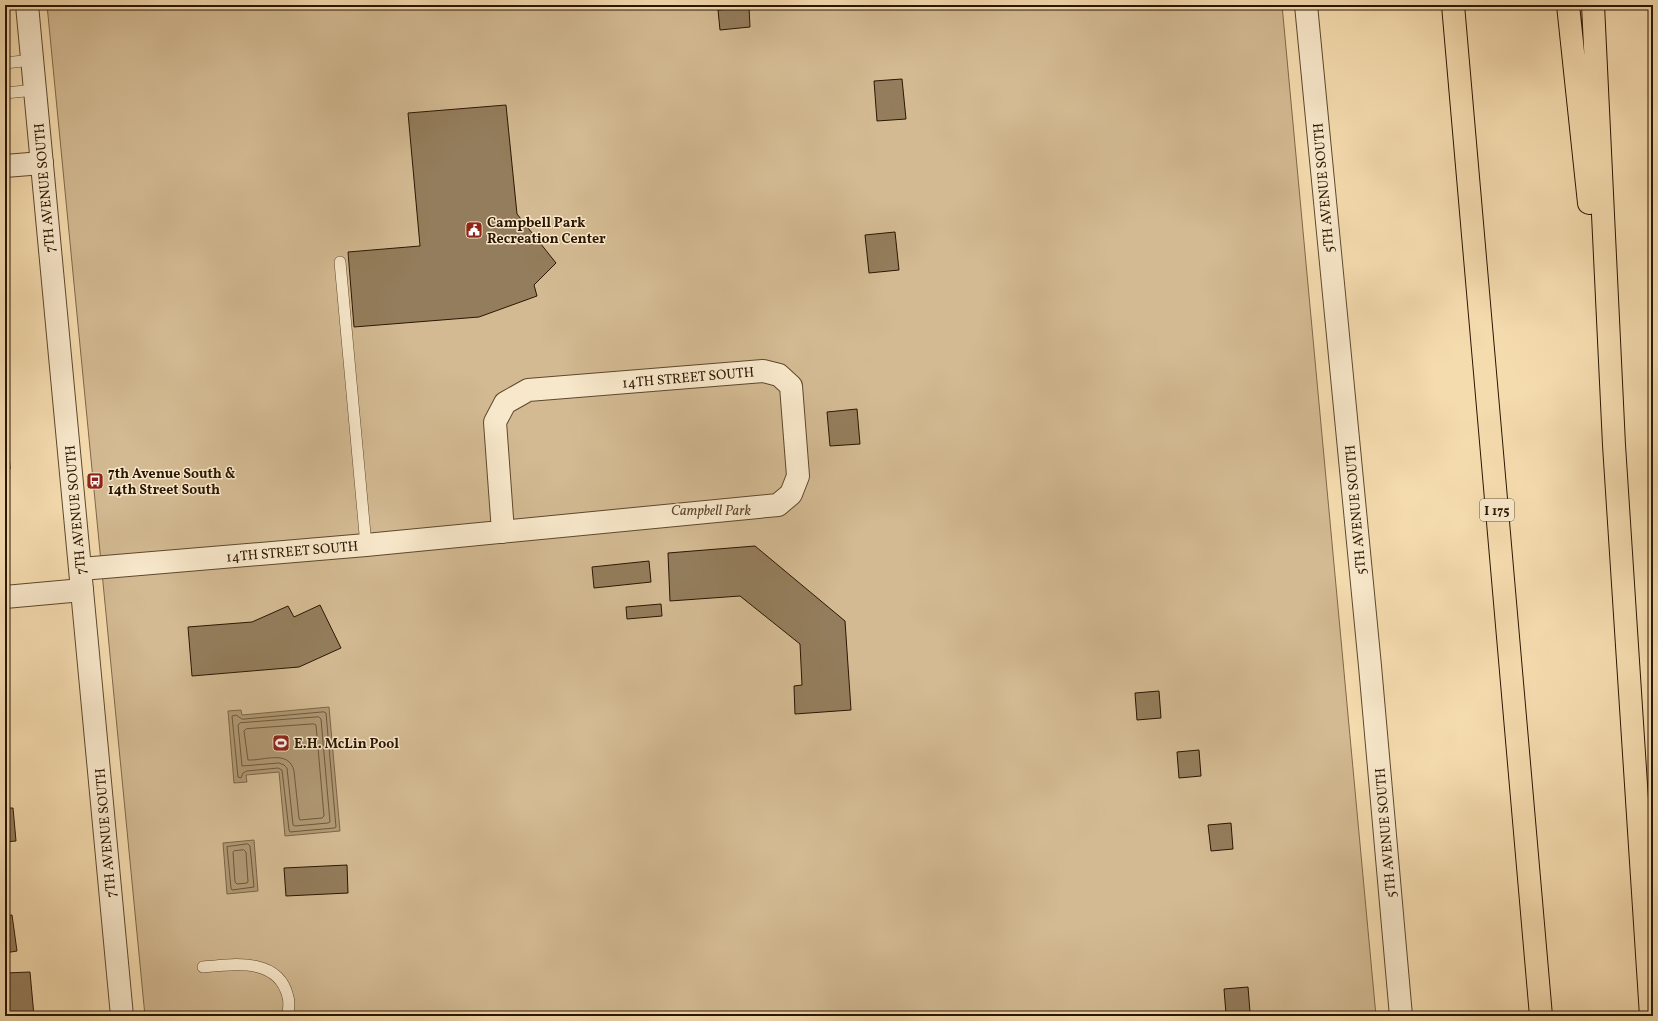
<svg xmlns="http://www.w3.org/2000/svg" width="1658" height="1021" viewBox="0 0 1658 1021" font-family="Vollkorn,serif">
	<style>
		.green { fill: #d3ba92; stroke: #7f684a }
		.water { fill: #b09974; stroke: #7b6546 }
		.lines { fill: none; stroke-linecap: round; stroke-linejoin: round }
		.shore { stroke: #6e583b; stroke-width: 1 }
		.building { fill: #947d5c; stroke: #2b1602 }
		.service-casing { stroke: #5e482d; stroke-width: 12 }
		.minor-casing { stroke: #5e482d; stroke-width: 24 }
		.tertiary-casing { stroke: #5e482d; stroke-width: 24 }
		.motorway-casing { stroke: #2b1602; stroke-width: 24 }
		.service { stroke: #f8e8cb; stroke-width: 11 }
		.minor { stroke: #f8e8cb; stroke-width: 22 }
		.tertiary { stroke: #f8e8cb; stroke-width: 22 }
		.motorway { stroke: #f5dcaf; stroke-width: 22 }
		.labels { text-anchor: middle; stroke-width: 3; stroke-linejoin: round; paint-order: stroke }
		.shield { fill: #f8e8cb; stroke: #68553e; stroke-width: 1 }
		.shield-label { font-size: 13px; font-weight: bold; fill: #2b1602 }
		.street-label { font-size: 14px; fill: #2b1602; stroke: #f8e8cb }
		.poi-label { font-size: 14px; font-weight: bold; fill: #2b1602; stroke: #f8e8cb; text-anchor: start }
		.park-label { font-size: 14px; font-style: italic; fill: #5d472d; stroke: #f8e8cb }
	</style>
	<rect width="100%" height="100%" fill="#f5dcaf"/>
	<filter id="stains"><feTurbulence type="fractalNoise" baseFrequency=".005" numOctaves="4"/><feColorMatrix values="0 0 0 0 .2 0 0 0 0 .09 0 0 0 0 .02 0 0 0 .5 -.17"/></filter>
	<radialGradient id="worn" r=".72"><stop offset=".6" stop-color="#630" stop-opacity="0"/><stop offset="1" stop-color="#630" stop-opacity=".3"/></radialGradient>
	<path class="green" d="M47,5h1235l94,1011h-1231z"/>
	<path class="water" d="M329,707l11,124 -55,5 -6,-64 -33,3 1,7 -13,1 -6,-72 13,-1 1,5z
		M254,840l4,51 -31,3 -4,-51z"/>
	<g class="lines">
		<path class="shore" d="M324,712l2,1 10,114 -2,1 -44,4 -1,-2 -7,-60 -4,-2 -31,3 -4,2 -2,5 -3,-1 -6,-61 4,-1 6,4z
			M319,717l2,2 9,103 -2,1 -33,3 -2,-1 -6,-57 -3,-3 -5,-2 -37,3 -4,-41 2,-2z
			M314,724l2,1 8,91 -2,2 -22,2 -1,-2 -5,-47c-5,-22 -31,-10 -46,-11l-4,-29 2,-2z
			M248,844l2,2 4,41 -22,3 -1,-2 -4,-41z
			M244,850l2,2 2,30 -1,1 -10,1 -2,-2 -2,-30 1,-1z"/>
	</g>
	<path class="building" d="M749,7l1,20 -30,3 -2,-20z
		M902,79l4,40 -29,2 -3,-40z
		M506,105l11,109 39,49 -22,22 3,11 -58,21 -125,10 -6,-75 72,-6 -12,-133z
		M895,232l4,38 -30,3 -4,-38z
		M857,409l3,35 -30,2 -3,-34z
		M9,451l1,18h-5v-17z
		M755,546l90,75 6,89 -56,4 -1,-28 8,-1 -2,-41 -60,-48 -70,5 -2,-48z
		M649,561l2,21 -57,6 -2,-21z
		M661,604l1,12 -35,3 -1,-12z
		M320,605l21,43 -42,19 -107,9 -4,-49 64,-5 36,-16 6,11z
		M1159,691l2,27 -24,2 -2,-27z
		M1199,750l2,26 -22,2 -2,-26z
		M5,795l1,13h7l3,33 -11,1z
		M1231,823l2,26 -22,2 -3,-26z
		M347,865l1,28 -62,3 -2,-28z
		M12,915l5,36 -12,2v-37z
		M30,972l4,44h-29v-43z
		M1248,987l2,25 -24,2 -2,-25z"/>
	<g class="lines">
		<g class="service-casing">
			<path id="service" d="M5,63l27,-3
				M5,93l30,-3
				M340,262l26,283
				M203,967c30,-3 76,-10 85,30 2,6 0,13 0,19"/>
		</g>
		<g class="minor-casing">
			<path id="minor" d="M5,166l37,-3
				M81,569l285,-24 412,-40 13,-11 7,-18 -7,-90 -12,-11 -16,-4 -235,19 -23,13 -10,19 8,110
				M5,597l77,-7"/>
		</g>
		<g class="tertiary-casing">
			<path id="tertiary" d="M27,5l95,1011
				M1306,5l64,661 31,350"/>
		</g>
		<g class="motorway-casing">
			<path id="motorway" d="M1453,5l88,1011
				M1568,5l21,198
				M1593,5l21,440 37,571"/>
		</g>
		<use href="#service" class="service"/>
		<use href="#minor" class="minor"/>
		<use href="#tertiary" class="tertiary"/>
		<use href="#motorway" class="motorway"/>
	</g>
	<defs>
		<g id="civic-square" transform="scale(0.9)"><rect x="-9" y="-9" width="18" height="18" rx="4" fill="#8f2418" stroke="#f8e8cb"/><path d="M-.6-6.5H3V-4.5H.6V-3L4-1V1h2V6H-6V1h2V-1L-.6-3ZM-1.2 2.5V6h2.4V2.5Z" fill="#fff"/></g>
		<g id="bus-square" transform="scale(0.9)"><rect x="-9" y="-9" width="18" height="18" rx="4" fill="#8f2418" stroke="#f8e8cb"/><path d="M-5-6H5V4H4V6H2V4H-2V6H-4V4H-5ZM-3.5-4V0h7V-4ZM-3.5 1.2v1.5H-2V1.2ZM2 1.2v1.5H3.5V1.2Z" fill="#fff"/></g>
		<g id="stadium-square" transform="scale(0.9)"><rect x="-9" y="-9" width="18" height="18" rx="4" fill="#8f2418" stroke="#f8e8cb"/><path d="M0-5a6.5 5 0 1 0 0 10a6.5 5 0 1 0 0-10ZM-3.5-1.8h7v3.6h-7Z" fill="#fff"/></g>
	</defs>
	<g fill-rule="evenodd">
		<use href="#civic-square" x="474" y="230"/>
		<use href="#bus-square" x="95" y="481"/>
		<use href="#stadium-square" x="281" y="743"/>
	</g>
	<g class="labels">
		<rect class="shield" x="1480" y="499" width="34" height="22" rx="3"/>
		<g class="shield-label">
			<text x="1497" y="515">I 175</text>
		</g>
		<g class="street-label">
			<text transform="translate(44 188) rotate(-95)" y="5">7TH AVENUE SOUTH</text>
			<text transform="translate(1323 188) rotate(-95)" y="5">5TH AVENUE SOUTH</text>
			<text transform="translate(688 377) rotate(-5)" y="5">14TH STREET SOUTH</text>
			<text transform="translate(75 510) rotate(-95)" y="5">7TH AVENUE SOUTH</text>
			<text transform="translate(1355 510) rotate(-95)" y="5">5TH AVENUE SOUTH</text>
			<text transform="translate(292 551) rotate(-5)" y="5">14TH STREET SOUTH</text>
			<text transform="translate(105 833) rotate(-95)" y="5">7TH AVENUE SOUTH</text>
			<text transform="translate(1385 833) rotate(-95)" y="5">5TH AVENUE SOUTH</text>
		</g>
		<g class="poi-label">
			<text x="487" y="227">Campbell Park<tspan x="487" dy="16">Recreation Center</tspan></text>
			<text x="108" y="478">7th Avenue South &amp;<tspan x="108" dy="16">14th Street South</tspan></text>
			<text x="294" y="748">E.H. McLin Pool</text>
		</g>
		<g class="park-label">
			<text x="711" y="515">Campbell Park</text>
		</g>
	</g>
	<rect width="1658" height="1021" fill="none" stroke="#f5dcaf" stroke-width="20"/>
	<rect x="6" y="6" width="1646" height="1009" fill="none" stroke="#2b1602" stroke-width="2"/>
	<rect x="10" y="10" width="1638" height="1001" fill="none" stroke="#2b1602"/>
	<rect width="100%" height="100%" filter="url(#stains)"/>
	<rect width="100%" height="100%" fill="url(#worn)"/>
</svg>
